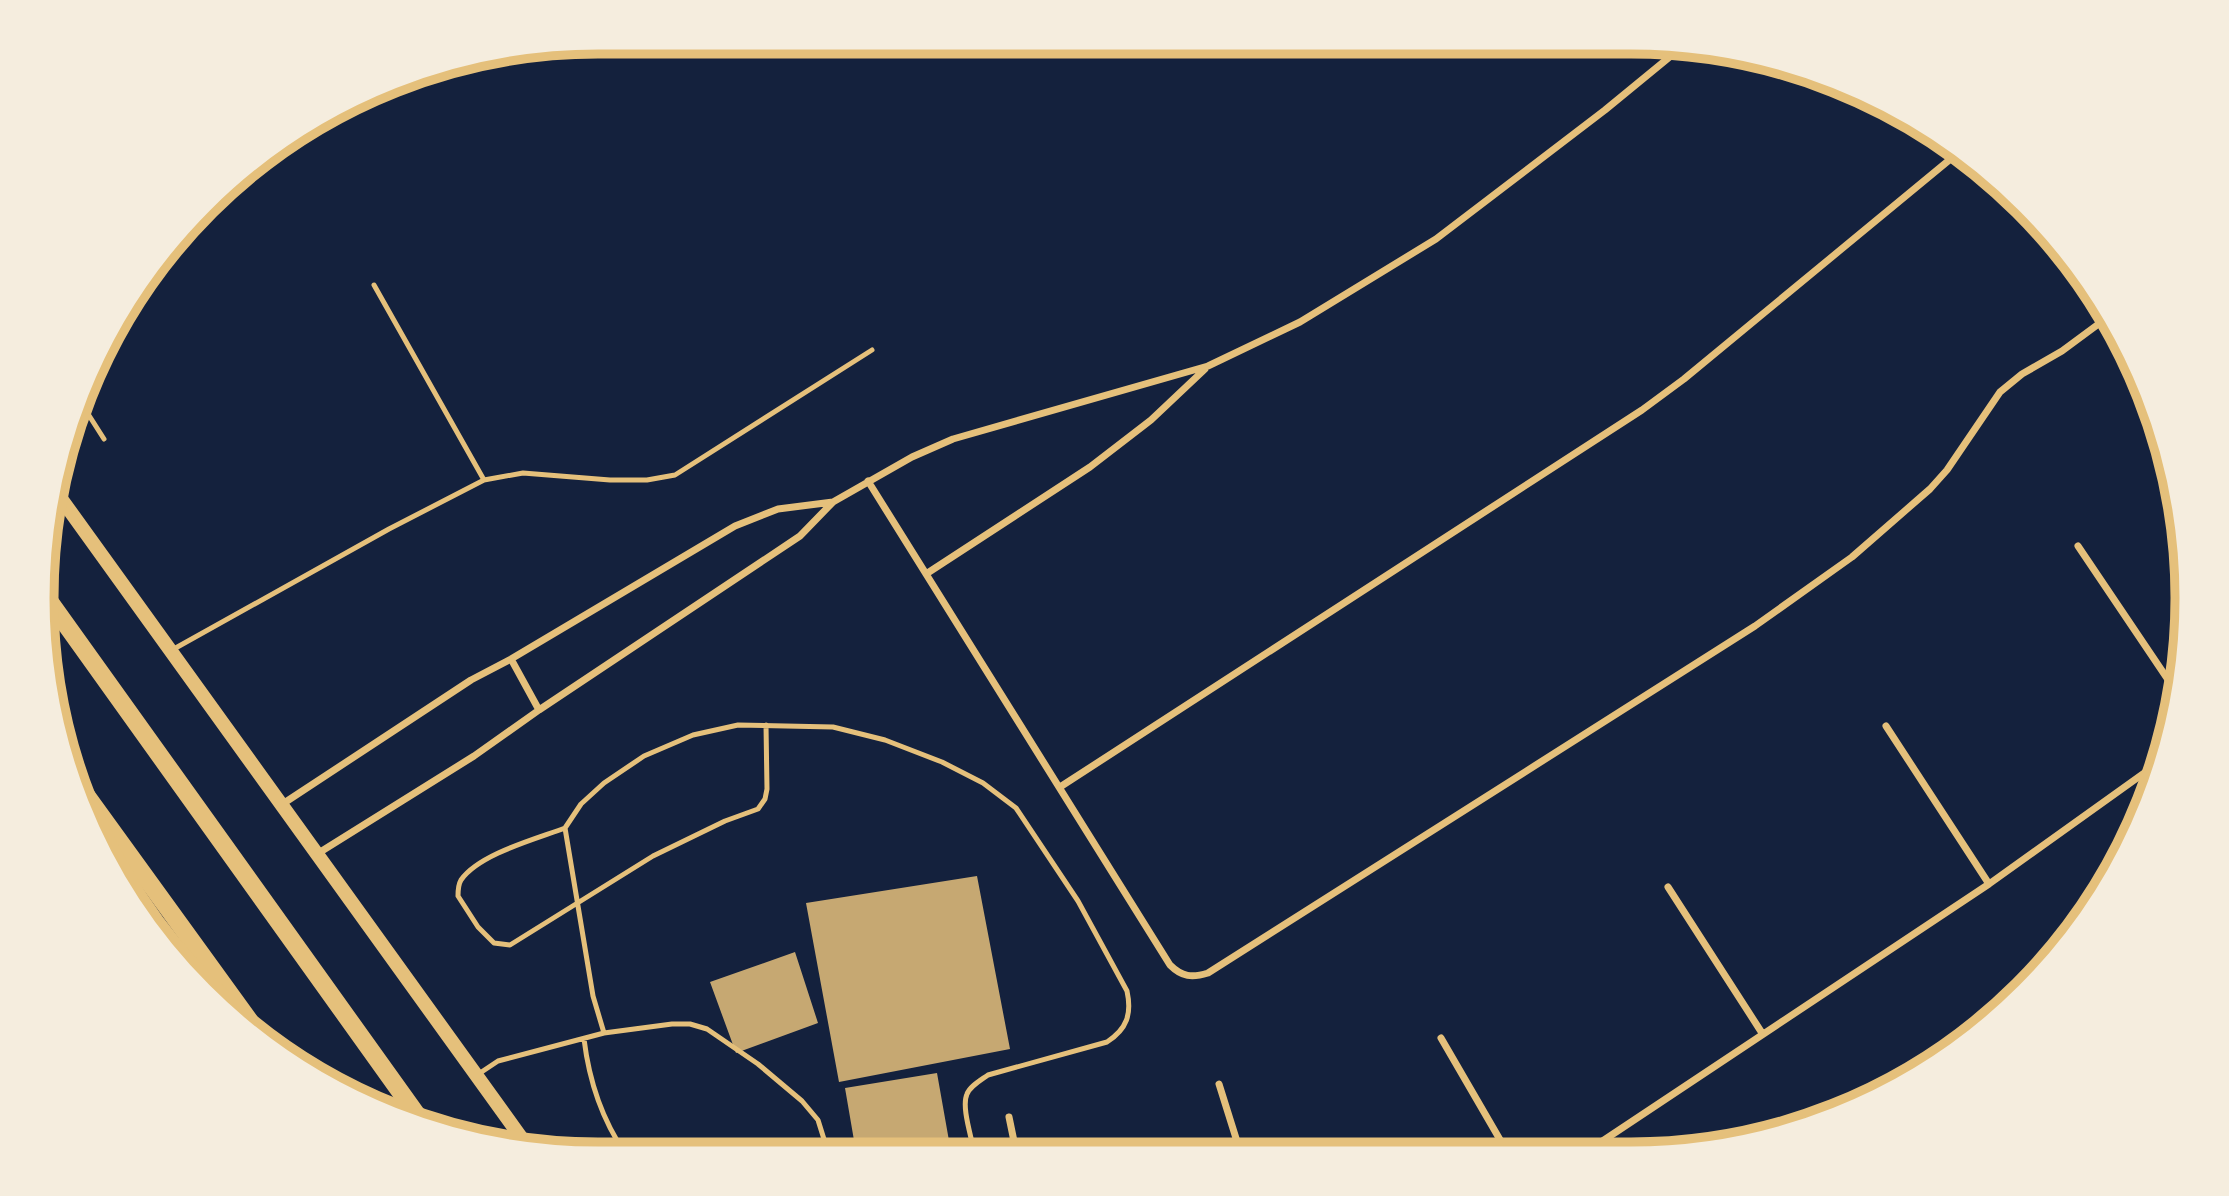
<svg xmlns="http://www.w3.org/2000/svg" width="2229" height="1196" viewBox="0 0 2229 1196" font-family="'PT Sans',sans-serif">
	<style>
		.building { fill: #c6a872 }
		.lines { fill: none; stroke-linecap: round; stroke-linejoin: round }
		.service { stroke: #e5c07b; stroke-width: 5 }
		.minor { stroke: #e5c07b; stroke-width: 7 }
		.secondary { stroke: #e5c07b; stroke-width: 14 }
		.primary { stroke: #e5c07b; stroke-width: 18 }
		.rim { fill: none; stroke: #e5c07b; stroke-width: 9 }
	</style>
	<rect width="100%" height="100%" fill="#14213d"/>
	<path class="building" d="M977,876l33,173 -171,33 -33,-179z
		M795,952l23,71 -82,30 -26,-71z
		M937,1073l14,79h-95l-11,-64z"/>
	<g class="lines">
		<path class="service" d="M374,285l110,195
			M83,406l21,33
			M172,650l217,-121 95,-49 39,-7 87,7h37l28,-5 197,-125
			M565,828c-29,11 -86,26 -104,52 -3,5 -3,11 -3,16l20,31 16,16 16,2 143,-89 72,-35 33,-12 7,-10 2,-10 -1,-64
			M604,1033l-11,-37 -28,-168 16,-24 23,-21 40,-27 49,-21 45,-10 95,2 52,13 57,22 41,21 33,25 62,93 49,90c5,23 0,38 -20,51l-119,33c-7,5 -18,11 -21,19 -6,13 5,44 7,58
			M584,1039c5,41 17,79 41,114
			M477,1075l21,-14 106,-28 68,-9h18l17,5 51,35 44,37 16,19 10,32"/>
		<path class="minor" d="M868,481l302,484c12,12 22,13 38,8l547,-347 97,-69 78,-68 17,-19 53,-78 22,-18 40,-23 46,-34
			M2078,546l99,147
			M926,574l164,-107 61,-47 54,-51
			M511,659l28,51
			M1886,726l103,158
			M1060,787l582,-377 42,-31 275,-227
			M281,805l190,-125 40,-21 224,-133 43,-17 55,-7
			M317,854l157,-98 65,-46 261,-174 33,-34 79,-45 41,-18 255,-73 92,-44 136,-83 169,-129 78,-64
			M1668,887l94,146
			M1441,1038l65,112
			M1219,1084l21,67
			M1009,1117l7,34
			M1589,1150l400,-266 172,-123"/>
		<path class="secondary" d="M57,493l471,654"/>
		<path class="primary" d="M47,598l375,524
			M78,784l173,239"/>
	</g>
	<path d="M0 0H2229V1196H0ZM598 54H1631A544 544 0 0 1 2175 598V598A544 544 0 0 1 1631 1142H598A544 544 0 0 1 54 598V598A544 544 0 0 1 598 54Z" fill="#f5edde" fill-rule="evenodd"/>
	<path class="rim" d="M598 54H1631A544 544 0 0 1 2175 598V598A544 544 0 0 1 1631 1142H598A544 544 0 0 1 54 598V598A544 544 0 0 1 598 54Z"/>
</svg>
